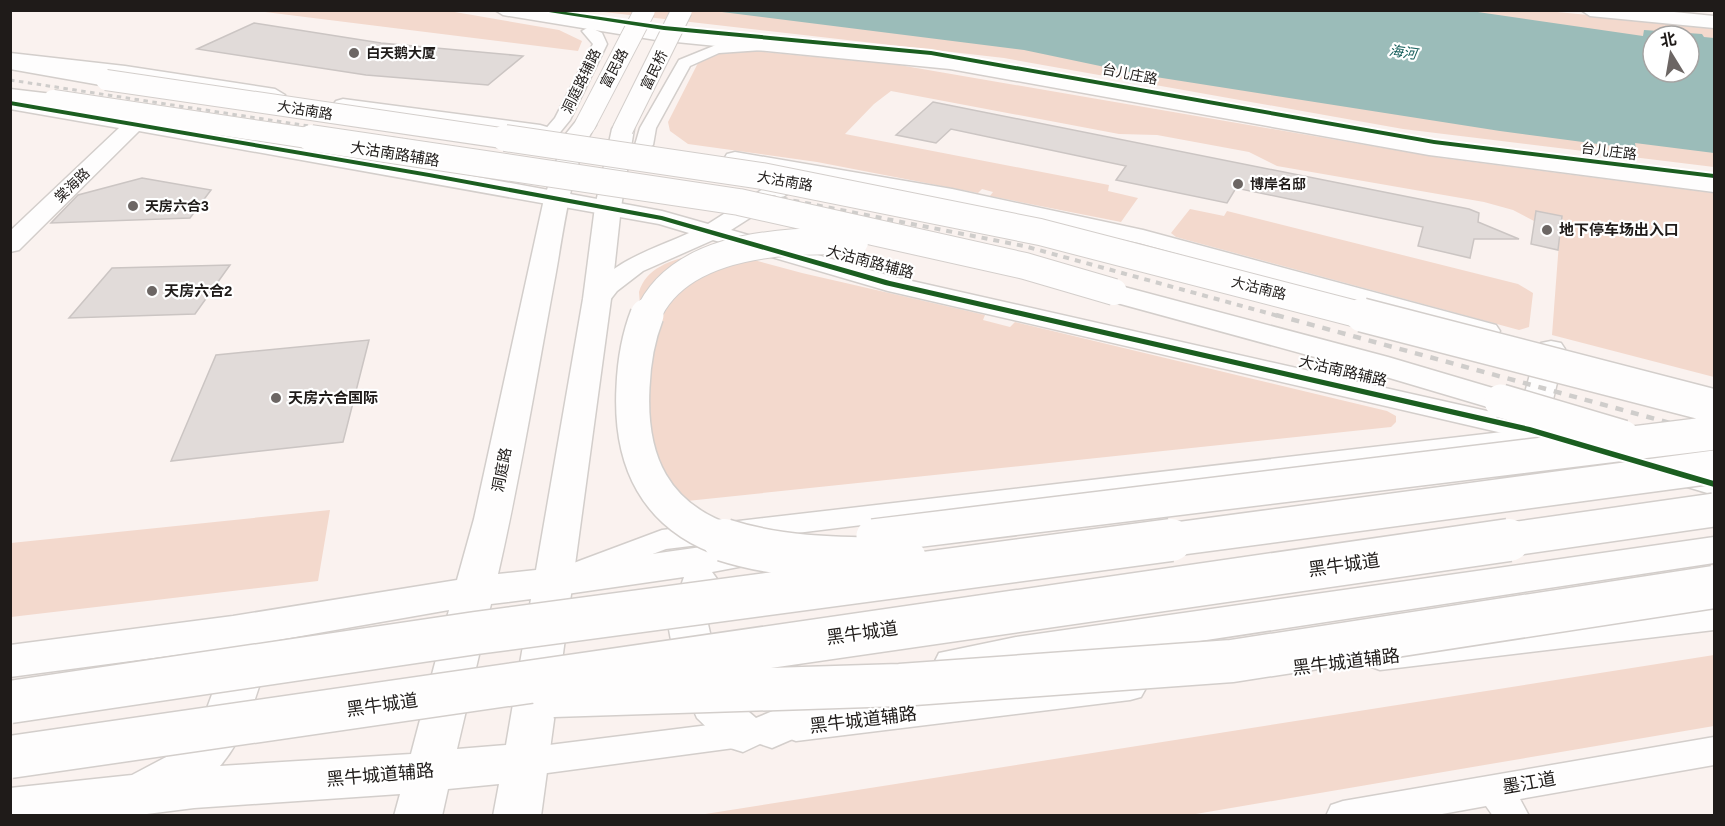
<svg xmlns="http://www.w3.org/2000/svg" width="1725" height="826" viewBox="0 0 1725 826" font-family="Arial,'Noto Sans SC',sans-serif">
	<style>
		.green { fill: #f3d9cd; fill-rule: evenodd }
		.water { fill: #9bbcb9; fill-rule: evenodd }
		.building { fill: #e1dbd9; stroke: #cbc5c3; stroke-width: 1.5 }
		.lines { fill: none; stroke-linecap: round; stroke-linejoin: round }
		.minor-casing { stroke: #d3cecb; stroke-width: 3 }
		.tertiary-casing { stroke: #d3cecb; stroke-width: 3 }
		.secondary-casing { stroke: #d3cecb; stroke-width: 3 }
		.trunk-casing { stroke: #d3cecb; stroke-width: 3 }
		.minor { fill: #fefdfd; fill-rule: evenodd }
		.tertiary { fill: #fefdfd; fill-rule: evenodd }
		.secondary { fill: #fefdfd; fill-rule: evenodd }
		.trunk { fill: #fefdfd; fill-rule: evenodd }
		.rail-far2 { stroke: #cfcdcb; stroke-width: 3; stroke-dasharray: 4.5 4.5; stroke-linecap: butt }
		.rail-far1 { stroke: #cfcdcb; stroke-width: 4; stroke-dasharray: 6 6; stroke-linecap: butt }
		.rail { stroke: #cfcdcb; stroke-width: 4.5; stroke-dasharray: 8 8; stroke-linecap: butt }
		.secondary-bridge-casing { stroke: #d3cecb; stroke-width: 22; stroke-linecap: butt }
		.trunk-bridge-far3-casing { stroke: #d3cecb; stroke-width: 22; stroke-linecap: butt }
		.trunk-bridge-far2-casing { stroke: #d3cecb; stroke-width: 28; stroke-linecap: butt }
		.trunk-bridge-far1-casing { stroke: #d3cecb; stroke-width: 36; stroke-linecap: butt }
		.trunk-bridge-casing { stroke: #d3cecb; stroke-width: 45; stroke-linecap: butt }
		.secondary-bridge { stroke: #fefdfd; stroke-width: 20 }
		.trunk-bridge-far3 { stroke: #fefdfd; stroke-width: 20 }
		.trunk-bridge-far2 { stroke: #fefdfd; stroke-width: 26 }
		.trunk-bridge-far1 { stroke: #fefdfd; stroke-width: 33 }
		.trunk-bridge { stroke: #fefdfd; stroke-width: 42 }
		.cycleway-casing { stroke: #fff; stroke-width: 4 }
		.cycleway { fill: #1b5e20; fill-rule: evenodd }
		.poi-dot { fill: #6c6664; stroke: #fff; stroke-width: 2 }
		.labels { text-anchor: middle; stroke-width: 4.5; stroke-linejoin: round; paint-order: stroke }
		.far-water-label { font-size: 14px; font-style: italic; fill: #19605d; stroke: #fff }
		.far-poi-label { font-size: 14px; font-weight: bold; fill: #1f1b19; stroke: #fff; text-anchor: start }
		.far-street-label { font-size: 14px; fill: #1f1b19; stroke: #fff }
		.street-label { font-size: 15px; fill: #1f1b19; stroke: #fff }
		.poi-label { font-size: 15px; font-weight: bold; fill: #1f1b19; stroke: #fff; text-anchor: start }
		.near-street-label { font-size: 18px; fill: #1f1b19; stroke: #fff }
	</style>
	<rect width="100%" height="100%" fill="#faf2ef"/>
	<path class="green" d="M1536,10l178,17v140l-311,-38 -399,-71 -409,-47zM1653,36h36v36h-36z
		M257,11h192l110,19 23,11 -4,10z
		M743,50l156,15 543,93 272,35v184l-162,-42 9,-119 -25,-5 -2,10 -21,-11 -29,-8 -207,-36 -28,-14 -92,-17 -38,-1 -228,-43 -17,13 -29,30 264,51 -1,6 30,7 -17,24 -131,-26 3,-4 -11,-3 -4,4 -161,-31 -129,-18 -18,-13 -2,-9 31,-61 15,-7z
		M1190,209l34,7 3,-5 291,73 15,9 -4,34 -10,3 -343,-93 -5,-4z
		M694,255l60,5 48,13 183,42 -2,5 27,7 5,-5 372,89 9,5v6l-5,5 -704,74 -13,-7 -23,-49 -12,-153c7,-24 32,-32 55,-37z
		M330,510l-12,71 -307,36v-74z
		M1714,655v71l-524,89h-491z"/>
	<path class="water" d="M1464,10l179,26 1,-6 58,4 2,3 10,1v115l-79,-10 1,6 -136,-18 -357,-56 -119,-25 -310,-39zM1653,36h36v36h-36z"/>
	<path class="building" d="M254,23l127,20 142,13 -35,29 -122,-10 -169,-26z
		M933,102l536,107 10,4 -1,9 41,17h-45l-4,19 -52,-12 5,-19 -187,-39 -9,15 -111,-23 10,-14 -175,-37 -15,14 -40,-8z
		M142,178l69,12 -21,28 -139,5 27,-28z
		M1536,211l26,5 -4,34 -27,-6z
		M230,265l-35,49 -126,4 43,-50z
		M369,340l-26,102 -172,19 45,-106z"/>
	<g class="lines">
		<g class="minor-casing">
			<path id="minor" d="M589,27l13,6 5,11 -37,76 -13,16h-12l-2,-4 12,-14 38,-74 -11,-13z
				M757,43l5,1 2,3 -2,3 -43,3 -29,13 -34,62 -3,17 -9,5 -6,-1 -3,-4 5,-17 39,-68 37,-15z
				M1554,426l9,3 3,5 -3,5 -897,110 -85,32 -10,-3 -4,-7 4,-7 91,-34z
				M1714,608v22l-334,40 -11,-4 -4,-8 4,-8 11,-4z
				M1130,676l11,3 5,9 -5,9 -11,3 -334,41 -11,-4 -5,-9 5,-9 11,-4z
				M749,720l11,4 5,9 -5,9 -11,4 -224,30 -12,-4 -5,-10 5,-10 12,-4z
				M1714,737v28l-194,34 9,17h-36l-7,-10 -55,10h-105l5,-11 12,-4z"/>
		</g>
		<g class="tertiary-casing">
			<path id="tertiary" d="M495,10h43l118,20 294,27 479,86 285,35v14l-285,-37 -479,-86 -294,-29 -153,-25z
				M10,53l115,13 150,23 10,6 -10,6 -150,-23 -115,-13z
				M10,97l419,71 233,43 46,13 79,-50 -60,-10 -3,-5 3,-5 8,-2 217,37 191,41 353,95 4,6 -4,6 -10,2 -347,-96 -187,-40 -141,-24 -80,51 163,47 624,141 19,-69 4,-6 10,-2 10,2 4,6 -18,76 167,48v22l-190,-57 -636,-147 -175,-51 -70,31 -26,20 -11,14 -9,2 -9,-2 -4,-6c26,-38 65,-48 105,-66l-30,-9 -520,-93 -120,119 -9,2v-21l109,-103 -109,-19z
				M343,99l197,26 7,2 3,4 -3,4 -7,2 -204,-28 -3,-4 3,-4z"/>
		</g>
		<g class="secondary-casing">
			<path id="secondary" d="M1581,10h73l60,6v12l-124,-12z
				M585,118l8,2 3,5c-26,38 -33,112 -42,158 -18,97 -34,195 -56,291l38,-4 47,-271 12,-92 17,-78 3,-5h16l3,5 -13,78 -10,92 -70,517h-48l6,-32 -51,5 -6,27h-48l6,-22 -206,14 -63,8h-121v-28l122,-13 36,-19 14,-10 21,-27 26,-71 -219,29v-32l223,-29 224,-36 17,-61 70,-320 21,-64 12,-15zM531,599l-25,146 -49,4 34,-145zM449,610l-38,144 -191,12c28,-32 38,-78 51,-118l-4,-6z"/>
		</g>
		<g class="trunk-casing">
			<path id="trunk" d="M10,57l96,17 7,2 4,4 -4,4 -7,2 -96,-17z
				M10,89l51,6 3,5 -3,5 -8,2 -43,-5z
				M1083,276l305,81 125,37 4,7 -4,7 -12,3 -135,-40 -293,-80 -4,-6 4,-6z
				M1714,537v26l-698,106 -62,12 -15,-4 -6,-12 6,-12 77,-16z
				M758,539l13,4 6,9 -6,9 -59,11 8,11 -12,41 11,49 10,22 27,23 105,-44 15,5 6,12 -6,12 -104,45 -12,-4 -17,8 -16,-5 -30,-29 -20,-45 -9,-49 16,-47 -131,19 -14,-4 -6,-10 6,-10 14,-4z"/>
		</g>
		<use href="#minor" class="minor"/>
		<use href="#tertiary" class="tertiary"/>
		<use href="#secondary" class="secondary"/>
		<use href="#trunk" class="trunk"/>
		<path class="rail-far2" d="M10,80l390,60"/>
		<path class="rail-far1" d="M390,138l395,61 239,47 258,71
			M897,211l82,17
			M1014,235l59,15"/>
		<path class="rail" d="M1276,315l438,120"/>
		<g class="secondary-bridge-casing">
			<path id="secondary-bridge" d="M585,125l60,-115
				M623,129l59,-119"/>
		</g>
		<g class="trunk-bridge-far3-casing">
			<path id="trunk-bridge-far3" d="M106,80l409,60
				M53,100l268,40"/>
		</g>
		<g class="trunk-bridge-far2-casing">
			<path id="trunk-bridge-far2" d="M311,138l428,64 286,64 89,26
				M505,138l257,38 278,56 328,85
				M647,317c31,-74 140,-78 208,-75"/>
		</g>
		<g class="trunk-bridge-far1-casing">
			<path id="trunk-bridge-far1" d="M647,315c-9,23 -13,47 -14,72 -4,74 22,130 95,154
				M1362,315l352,91
				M1501,401l122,36
				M873,536l841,-103
				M1160,541l554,-74
				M1498,541l216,-31"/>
		</g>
		<g class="trunk-bridge-casing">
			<path id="trunk-bridge" d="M724,540c59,19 119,18 181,19
				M553,696l347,-11 332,-24 482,-74
				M10,702l466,-69 695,-93
				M10,757l1499,-217"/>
		</g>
		<use href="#secondary-bridge" class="secondary-bridge"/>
		<use href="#trunk-bridge-far3" class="trunk-bridge-far3"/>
		<use href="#trunk-bridge-far2" class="trunk-bridge-far2"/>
		<use href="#trunk-bridge-far1" class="trunk-bridge-far1"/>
		<use href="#trunk-bridge" class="trunk-bridge"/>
		<g class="cycleway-casing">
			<path id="cycleway" d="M536,10h16l112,16 267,25 503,89 280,34v4l-280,-34 -503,-89 -267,-25z
				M10,101l419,72 233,43 228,65 640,146 184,54v6l-186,-55 -643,-147 -224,-65 -232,-43 -419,-72z"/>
		</g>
		<use href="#cycleway" class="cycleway"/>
	</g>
	<g class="poi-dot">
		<circle cx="354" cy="53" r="6"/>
		<circle cx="1238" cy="184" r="6"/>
		<circle cx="133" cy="206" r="6"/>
		<circle cx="1547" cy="230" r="6"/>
		<circle cx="152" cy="291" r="6"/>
		<circle cx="276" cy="398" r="6"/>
	</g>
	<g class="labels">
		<g class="far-water-label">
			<text transform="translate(1403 52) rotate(8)" y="5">海河</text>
		</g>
		<g class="far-poi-label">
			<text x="366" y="58">白天鹅大厦</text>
			<text x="1250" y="189">博岸名邸</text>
			<text x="145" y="211">天房六合3</text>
		</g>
		<g class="far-street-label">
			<text transform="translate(614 68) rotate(-62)" y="5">富民路</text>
			<text transform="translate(654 70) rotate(-64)" y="5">富民桥</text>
			<text transform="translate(1130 74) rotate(11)" y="5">台儿庄路</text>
			<text transform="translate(581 81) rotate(-64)" y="5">洞庭路辅路</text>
			<text transform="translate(305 110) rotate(9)" y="5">大沽南路</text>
			<text transform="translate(1609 151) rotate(7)" y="5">台儿庄路</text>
			<text transform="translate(785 181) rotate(10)" y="5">大沽南路</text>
			<text transform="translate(72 185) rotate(-44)" y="5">棠海路</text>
			<text transform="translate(1259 288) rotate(14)" y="5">大沽南路</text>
		</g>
		<g class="street-label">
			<text transform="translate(395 154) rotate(9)" y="5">大沽南路辅路</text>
			<text transform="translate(870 262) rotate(15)" y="5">大沽南路辅路</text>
			<text transform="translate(1343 371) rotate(13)" y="5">大沽南路辅路</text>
			<text transform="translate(502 470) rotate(-79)" y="5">洞庭路</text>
		</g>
		<g class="poi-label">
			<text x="1559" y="235">地下停车场出入口</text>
			<text x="164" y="296">天房六合2</text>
			<text x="288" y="403">天房六合国际</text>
		</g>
		<g class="near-street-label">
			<text transform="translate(1344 565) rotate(-8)" y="6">黑牛城道</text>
			<text transform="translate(862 633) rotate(-8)" y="6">黑牛城道</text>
			<text transform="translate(1346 662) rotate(-7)" y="6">黑牛城道辅路</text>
			<text transform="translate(382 705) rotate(-8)" y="6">黑牛城道</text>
			<text transform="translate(863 720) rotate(-7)" y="6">黑牛城道辅路</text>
			<text transform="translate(380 775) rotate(-5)" y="6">黑牛城道辅路</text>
			<text transform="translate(1529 783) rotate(-10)" y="6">墨江道</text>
		</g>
	</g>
	<rect width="1725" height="826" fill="none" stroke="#1f1b19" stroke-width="24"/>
	<g transform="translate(1671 54) rotate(349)"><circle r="28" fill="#ffffff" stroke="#a5a4a3" stroke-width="1.5"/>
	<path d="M0-4.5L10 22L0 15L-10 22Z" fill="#6c6664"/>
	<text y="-9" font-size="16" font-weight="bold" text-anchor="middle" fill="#1f1b19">北</text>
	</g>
</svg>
